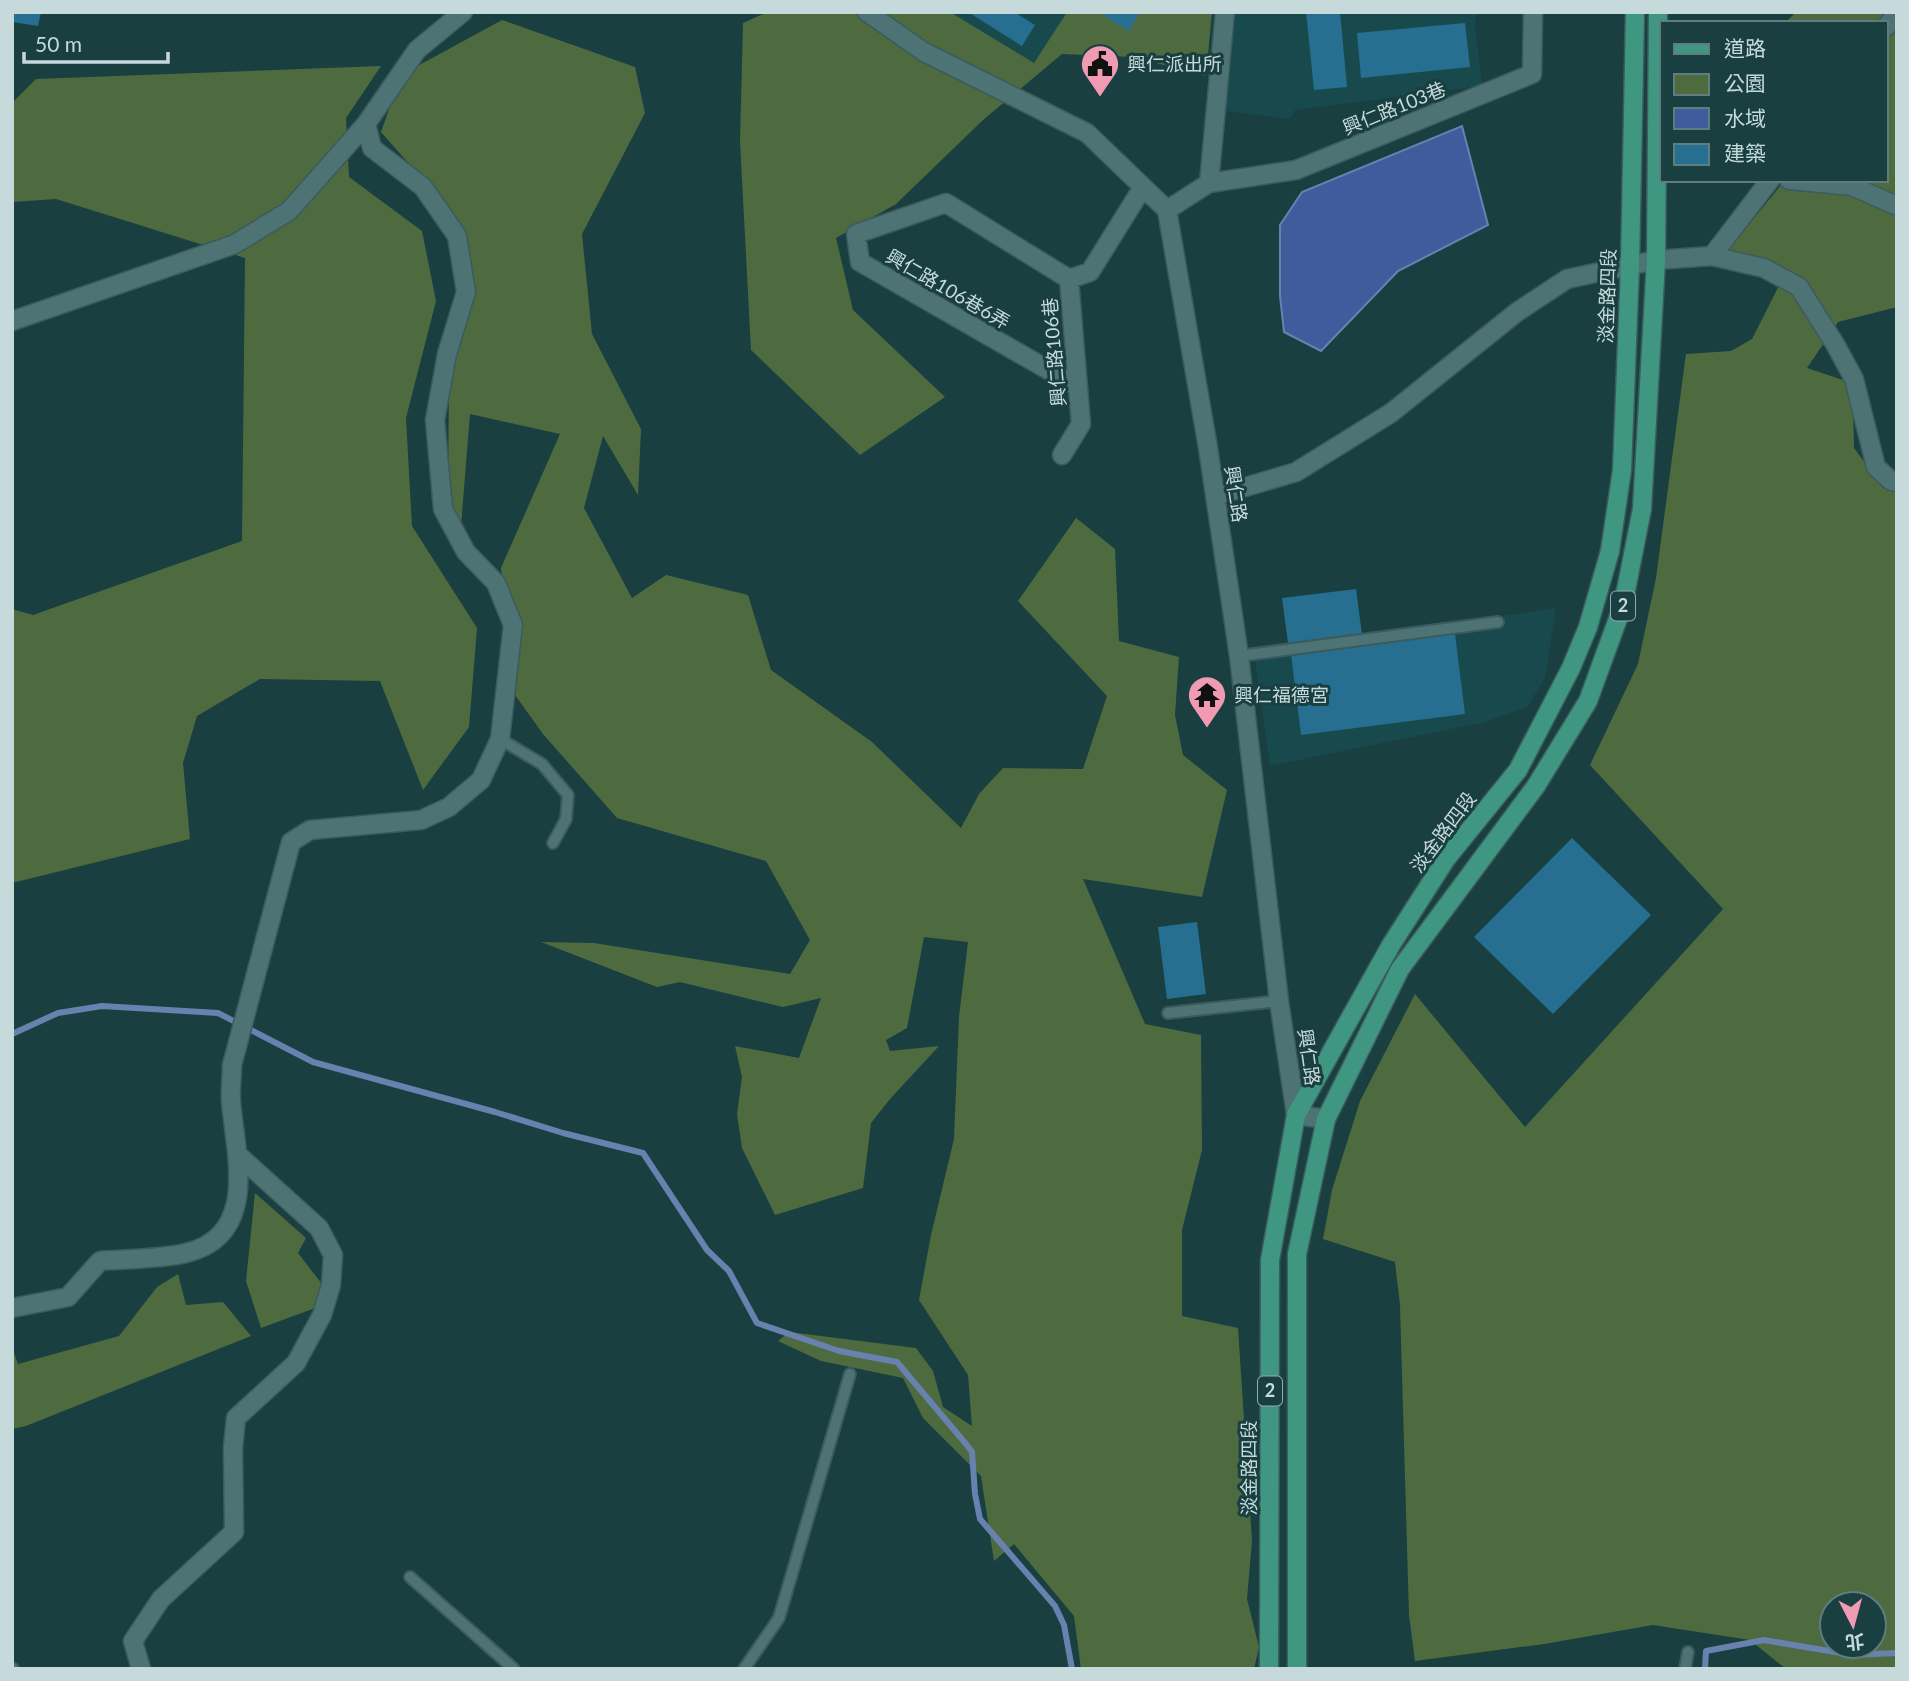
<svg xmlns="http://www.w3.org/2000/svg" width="1909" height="1681" viewBox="0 0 1909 1681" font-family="Lato,'Noto Sans TC',sans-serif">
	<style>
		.built { fill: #184a4d }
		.green { fill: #4e6b40; fill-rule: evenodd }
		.water { fill: #3f5d9d; stroke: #6882b0; stroke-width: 2 }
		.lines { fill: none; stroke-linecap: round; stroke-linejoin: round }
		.stream { stroke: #6882b0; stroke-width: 6 }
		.building { fill: #266f90 }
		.lane-casing { stroke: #3b5b5d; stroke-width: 14 }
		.street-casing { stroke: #3b5b5d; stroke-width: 21 }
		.primary-casing { stroke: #3b5b5d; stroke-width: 21 }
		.lane { stroke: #4d7375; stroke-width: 10 }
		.street { stroke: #4d7375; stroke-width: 18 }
		.primary { stroke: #3f9781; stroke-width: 18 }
		.labels { text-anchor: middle; stroke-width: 6; stroke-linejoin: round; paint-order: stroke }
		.shield { fill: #193f40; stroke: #92acac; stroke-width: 2 }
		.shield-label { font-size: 18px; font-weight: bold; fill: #c6dadb }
		.poi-label { font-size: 19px; fill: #c6dadb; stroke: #193f40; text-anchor: start }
		.street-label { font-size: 19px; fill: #c6dadb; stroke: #193f40 }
	</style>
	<rect width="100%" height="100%" fill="#193f40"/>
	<path class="built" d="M950,12h117l-33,51z
		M1236,12h241l-2,11 7,63 -187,24 -5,9 -65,-8z
		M1556,608l-11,70 -18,29 -42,15 -215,44 -16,-113z"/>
	<path class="green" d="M767,12h183l84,51 33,-51h145l-6,64 -73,-19 -71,-3 -79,66 -87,84 -60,34 17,72 92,87 -85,58 -109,-105 -11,-209 3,-118z
		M1796,12h101v295l-59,15 -31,46 39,13 7,27 1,40 23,31 20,7v1183h-111l-36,-29 -97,-15 -109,19 -129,17 -6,-46 -9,-310 -5,-43 -72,-23 9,-49 28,-89 55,-107 110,133 198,-218 -133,-144 48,-101 18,-86 30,-224 45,-3 21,-12 33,-65 -57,-24 57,-70h101v-157h-101zM1832,1604h42v42h-42z
		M502,20l133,47 10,46 -63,121 10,100 49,95 -3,66 -35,-59 -19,72 48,90 34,-23 82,20 23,75 101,72 89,86 18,-34 24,-26 80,1 24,-73 -89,-95 58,-83 39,31 4,92 60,16 -4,58 8,40 44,35 -25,107 -119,-18 62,145 56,11 1,115 -20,80v86l56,12 14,213 -5,58 12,48 -5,22h-173l-7,-53 -60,-72 -20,17 -13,-85 -58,-58 -20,-40 -82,-17 -43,-20 11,-9 127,16 17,23 10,36 29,19 -4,-51 -49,-75 12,-65 23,-96 5,-122 9,-75 -44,-5 -17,91 -21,12 4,11 49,-5 -49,53 -19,24 -8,65 -88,27 -33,-67 -5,-34 5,-37 -7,-31 64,12 22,-60 -38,9 -103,-25 -23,5 -116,-45 53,1 196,31 20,-34 -44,-79 -149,-43 -74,-84 -28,-39 -14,-127 59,-134 -90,-20 -9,112 -13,-20 1,-135 27,-77 -22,-79 -73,-83 20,-57z
		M381,66l-35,52 3,59 73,54 14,70 -30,117 6,108 65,102 -8,99 -46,63 -43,-109 -120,-2 -63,37 -14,47 7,76 -178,44v-274l21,6 209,-74 3,-283 -189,-59 -44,3v-99l24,-24z
		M255,1193l51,45 -8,15 24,31 -7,24 -54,20 -15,-47z
		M178,1274l8,31 37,-3 28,34 -225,90 -14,3v-82l6,17 101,-28 38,-49z"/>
	<path class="water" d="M1462,126l26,99 -90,46 -77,80 -37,-19 -4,-36v-71l22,-33z"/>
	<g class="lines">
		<path class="stream" d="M12,1034l46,-21 44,-7 116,7 95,49 182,50 68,21 80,20 64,97 22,21 28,52 82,28 58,11 69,82 6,8 3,42 5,25 75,87 9,19 8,44
			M1705,1669l1,-18 58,-11 89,15 44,-2"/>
	</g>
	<path class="building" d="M12,12h29l-3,14 -26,-4z
		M968,12h46l21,13 -13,21z
		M1098,12h42l-11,19z
		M1306,12h34l7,75 -33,3z
		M1465,23l5,44 -109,11 -4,-45z
		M1356,589l6,45 -74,9 -6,-45z
		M1455,634l10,80 -164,21 -10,-81z
		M1572,838l79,77 -98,99 -79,-77z
		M1197,922l9,72 -39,5 -9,-72z"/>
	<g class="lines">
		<g class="lane-casing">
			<path id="lane" d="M1239,656l259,-34
				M500,739l42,25 26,31 -2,24 -13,24
				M1168,1013l111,-12
				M410,1577l104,92
				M12,1668l1,1
				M744,1669l35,-51 71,-244
				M1685,1669l3,-17"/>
		</g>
		<g class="street-casing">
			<path id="street" d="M867,12l57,40 163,81 80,77 41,238 31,208 40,345 17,114 30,4
				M1886,27l11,-14
				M1789,180l63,6 45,20
				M1209,183l87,-13 236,-96 1,-62
				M1167,210l42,-27 16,-171
				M1712,256l52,12 35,19 36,57 19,35 22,88 15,14 6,1
				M1069,279l-123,-76 -90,31 4,28 218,125
				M12,321l223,-77 54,-33 77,-87
				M1062,455l19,-31 -12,-145 21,-7 53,-85
				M1215,496l81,-24 95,-59 126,-101 50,-33 89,-19 56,-4 58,-76
				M12,1308l56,-11 32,-36c25,-2 63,-2 86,-8 73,-18 50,-96 45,-151 -1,-12 1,-25 1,-37l59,-223 19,-12 111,-10 28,-13 32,-27 19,-41 13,-114 -17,-42 -30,-31 -23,-43 -8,-89 12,-66 19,-62 -9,-56 -34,-49 -51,-39 -6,-24 51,-74 46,-38
				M141,1669l-8,-28 28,-42 73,-67 -1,-84 3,-30 60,-55 26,-48 9,-30 2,-30 -14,-27 -82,-74"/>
		</g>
		<g class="primary-casing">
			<path id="primary" d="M1269,1669l1,-409 26,-145 95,-170 55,-86 72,-89 53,-102 17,-41 22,-76 12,-81 8,-204 5,-254
				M1297,1669v-415l29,-135 74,-150 136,-183 52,-85 35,-96 19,-96 14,-249 2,-248"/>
		</g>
		<use href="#lane" class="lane"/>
		<use href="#street" class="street"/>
		<use href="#primary" class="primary"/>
	</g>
	<defs>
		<g id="civic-pin" transform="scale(2.0125)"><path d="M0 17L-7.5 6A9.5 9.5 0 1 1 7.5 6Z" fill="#f09ab4" stroke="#193f40"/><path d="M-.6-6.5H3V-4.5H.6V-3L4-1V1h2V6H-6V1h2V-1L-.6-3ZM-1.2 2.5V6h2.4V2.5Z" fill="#111"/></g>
		<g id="temple-pin" transform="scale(2.0125)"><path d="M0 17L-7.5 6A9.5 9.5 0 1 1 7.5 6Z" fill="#f09ab4" stroke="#193f40"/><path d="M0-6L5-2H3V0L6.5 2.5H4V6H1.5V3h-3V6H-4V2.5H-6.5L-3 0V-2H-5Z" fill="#111"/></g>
	</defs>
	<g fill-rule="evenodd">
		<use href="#civic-pin" x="1100" y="64"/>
		<use href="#temple-pin" x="1207" y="695"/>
	</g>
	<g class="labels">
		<g class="shield">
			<rect x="1611" y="591.5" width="24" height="29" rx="5"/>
			<rect x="1258" y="1376.5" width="24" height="29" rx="5"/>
		</g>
		<g class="shield-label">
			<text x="1623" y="612">2</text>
			<text x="1270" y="1397">2</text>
		</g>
		<g class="poi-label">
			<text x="1127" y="71">興仁派出所</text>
			<text x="1234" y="702">興仁福德宮</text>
		</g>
		<g class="street-label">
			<text transform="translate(1394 108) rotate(-22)" y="7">興仁路103巷</text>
			<text transform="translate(948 289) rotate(30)" y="7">興仁路106巷6弄</text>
			<text transform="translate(1607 296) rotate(-88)" y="7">淡金路四段</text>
			<text transform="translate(1054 352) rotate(-95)" y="7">興仁路106巷</text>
			<text transform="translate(1236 494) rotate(81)" y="7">興仁路</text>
			<text transform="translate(1443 832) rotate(-53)" y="7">淡金路四段</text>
			<text transform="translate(1309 1057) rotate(82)" y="7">興仁路</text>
			<text transform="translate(1249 1468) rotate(-90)" y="7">淡金路四段</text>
		</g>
	</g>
	<rect width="1909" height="1681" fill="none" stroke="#c6dadb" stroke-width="28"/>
	<rect x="1660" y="21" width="228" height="161" fill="#193f40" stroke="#5e7d7e" stroke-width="2"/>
	<rect x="1674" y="44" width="35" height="10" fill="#3f9781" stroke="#5e7d7e" stroke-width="2"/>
	<text x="1724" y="56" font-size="21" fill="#c6dadb">道路</text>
	<rect x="1674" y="74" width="35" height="21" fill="#4e6b40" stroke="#5e7d7e" stroke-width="2"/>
	<text x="1724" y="91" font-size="21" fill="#c6dadb">公園</text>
	<rect x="1674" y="108" width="35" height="21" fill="#3f5d9d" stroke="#5e7d7e" stroke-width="2"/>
	<text x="1724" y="126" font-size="21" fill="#c6dadb">水域</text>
	<rect x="1674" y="144" width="35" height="21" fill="#266f90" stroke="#5e7d7e" stroke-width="2"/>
	<text x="1724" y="161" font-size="21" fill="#c6dadb">建築</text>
	<g transform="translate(1853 1625) rotate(174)"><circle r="33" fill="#193f40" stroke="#5e7d7e" stroke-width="2"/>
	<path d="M0-5L12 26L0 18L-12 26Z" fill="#f09ab4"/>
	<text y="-10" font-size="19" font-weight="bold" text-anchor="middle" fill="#c6dadb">北</text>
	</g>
	<path d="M24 52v10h144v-10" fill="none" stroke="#c6dadb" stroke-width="3.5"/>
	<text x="35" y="52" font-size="21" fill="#c6dadb" stroke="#193f40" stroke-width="5" paint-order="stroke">50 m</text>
</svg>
